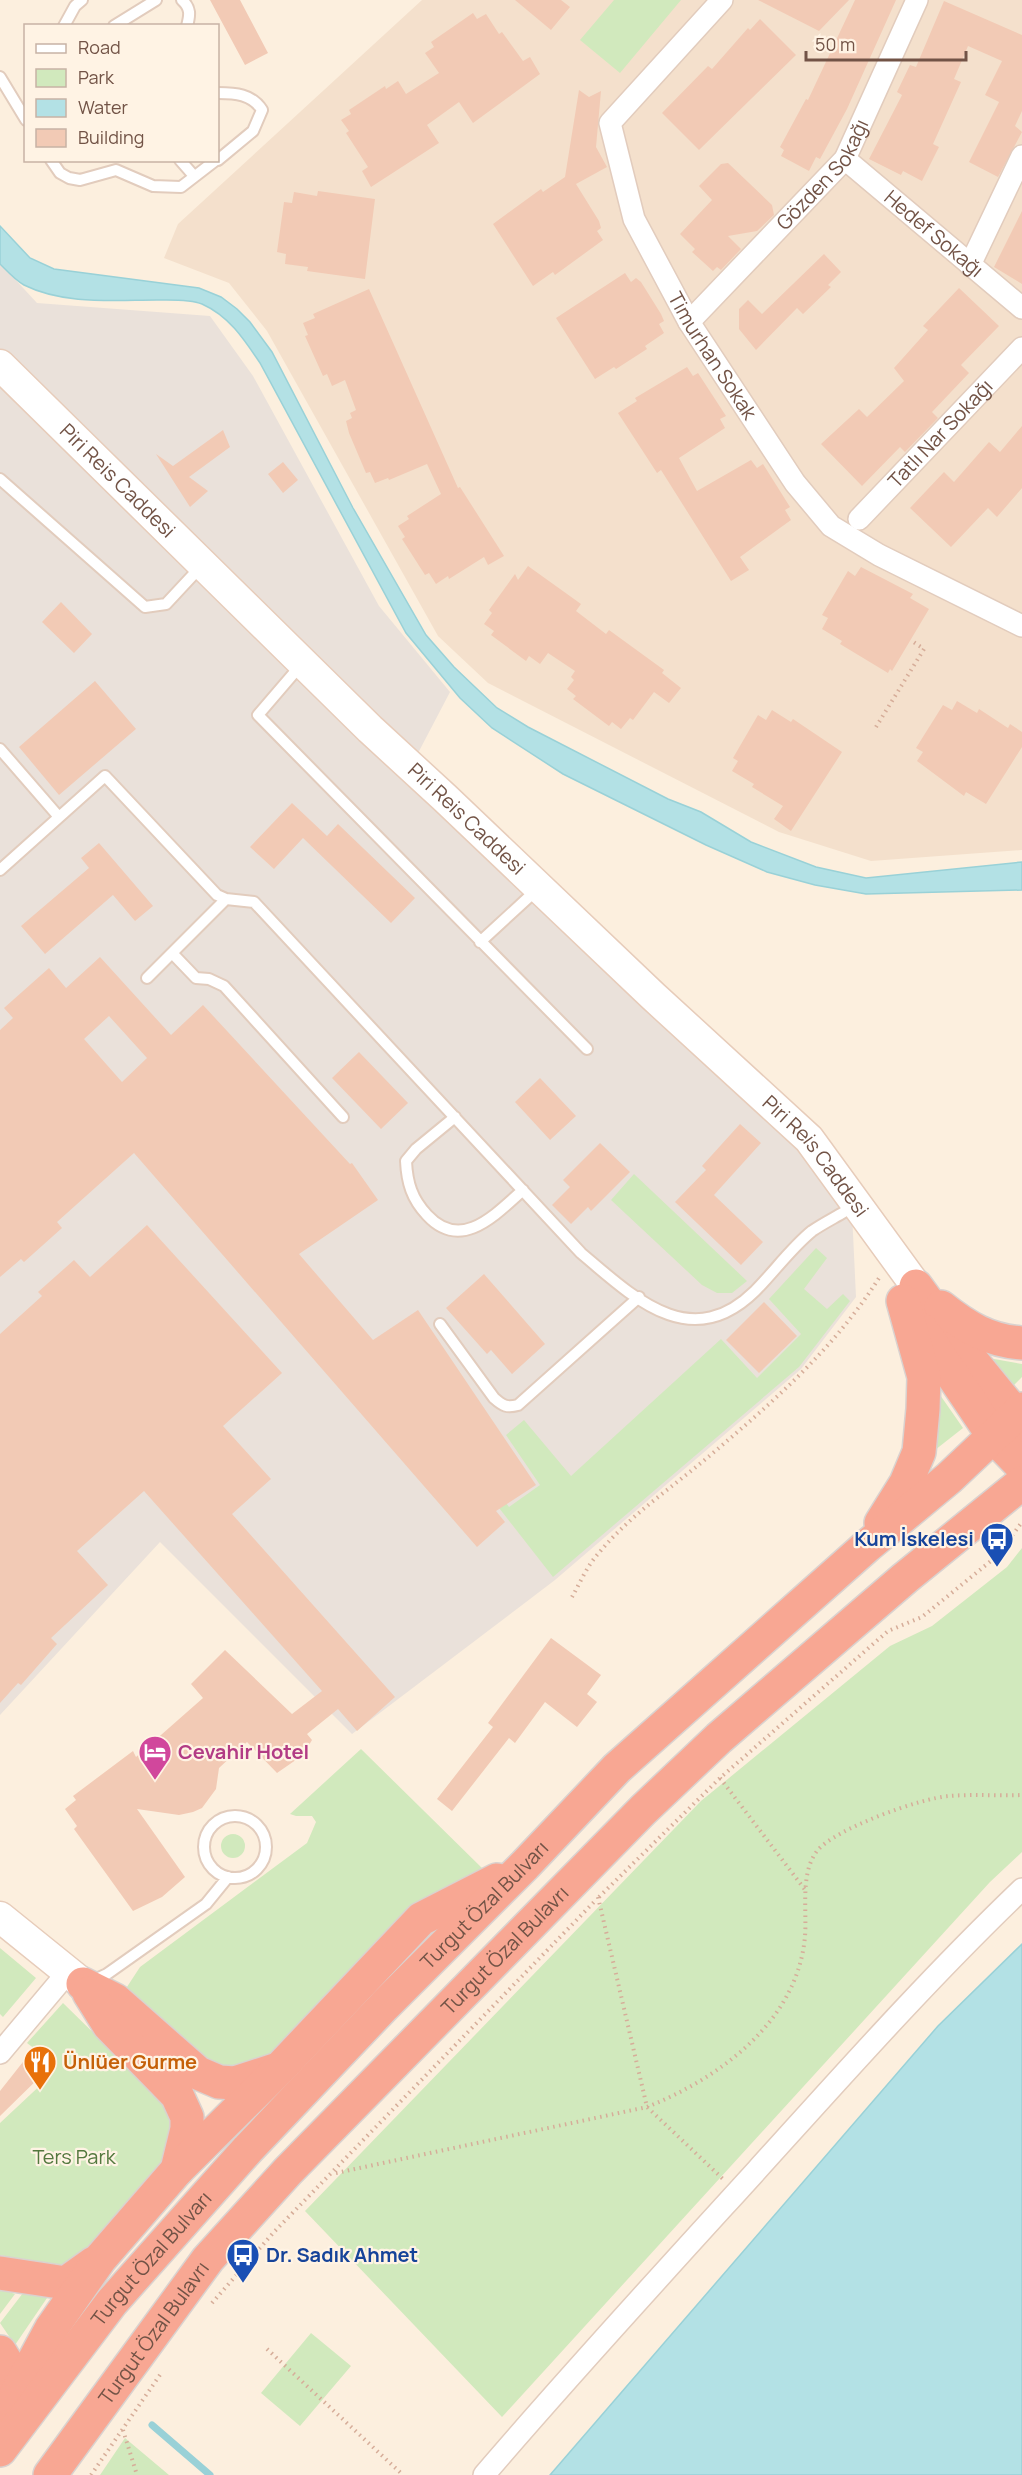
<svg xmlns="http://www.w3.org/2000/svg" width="1022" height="2475" viewBox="0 0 1022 2475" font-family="Manrope,sans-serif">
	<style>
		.residential { fill: #f4e0cc }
		.industrial { fill: #eae1da }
		.green { fill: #d1e9bd }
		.water { fill: #b3e1e5; stroke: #99d1d7; stroke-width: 1.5 }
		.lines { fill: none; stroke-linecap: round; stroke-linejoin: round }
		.stream { stroke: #99d1d7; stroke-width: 7 }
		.building { fill: #f2cab5; fill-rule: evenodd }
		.lane-casing { stroke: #e2ccbd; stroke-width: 14 }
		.street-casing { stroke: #e2ccbd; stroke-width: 24 }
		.secondary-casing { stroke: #e7ccba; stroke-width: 33 }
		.highway-casing { stroke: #dad2cf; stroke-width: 36 }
		.path { stroke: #d6ad99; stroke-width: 4; stroke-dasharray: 1.5 4.5; stroke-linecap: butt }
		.lane { stroke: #fff; stroke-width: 10 }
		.street { stroke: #fff; stroke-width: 21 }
		.secondary { stroke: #fff; stroke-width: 30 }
		.highway { stroke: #f8a793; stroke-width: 33 }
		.labels { text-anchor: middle; stroke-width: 4.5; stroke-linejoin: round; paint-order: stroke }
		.street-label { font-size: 20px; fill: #725346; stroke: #fff3e4 }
		.transit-label { font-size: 20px; font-weight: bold; fill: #164399; stroke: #fff3e4; text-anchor: end }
		.hotel-label { font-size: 20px; font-weight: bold; fill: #b23c85; stroke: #fff3e4; text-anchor: start }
		.food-label { font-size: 20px; font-weight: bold; fill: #c56008; stroke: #fff3e4; text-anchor: start }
		.park-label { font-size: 20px; fill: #53783e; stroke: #fff3e4 }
	</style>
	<rect width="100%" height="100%" fill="#fcefde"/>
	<path class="residential" d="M422,0h600v850l-151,11 -92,-29 -291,-149 -50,-47 -171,-305 -38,-48 -65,-25 14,-34z"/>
	<path class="industrial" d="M0,263l37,40 173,13 43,60 126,230 71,86 -33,63 433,415 6,127 -55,72 -246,211 -203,154 -192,-192 -160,173z"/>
	<path class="green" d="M614,0h67l-61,73 -40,-33z
		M634,1174l113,107 -15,12h-15l-15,-8 -91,-85z
		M816,1248l11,10 -23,31 23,20 16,-15 7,7 -51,66 -246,210 -75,-96 8,-5 23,31 31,-22 -34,-50 18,-15 47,56 150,-137 36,39 44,-44 -32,-35z
		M983,1357l39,7v13l-15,15z
		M938,1392l25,36 -28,22z
		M1022,1548v304l-32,30 -488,535 -197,-206 396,-410 189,-155 42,-20 75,-59z
		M361,1749l122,120 -224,198 -23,4 -28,-11 -83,-70 15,-23 167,-124 9,-21 -4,-6h-16l-6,-2z
		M221 1846a12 12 0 1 1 24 0a12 12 0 1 1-24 0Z
		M0,1948l36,30 -33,39 -3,-3z
		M63,2003l102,100c16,43 -12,76 -38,107 -9,10 -17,24 -28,32 -12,9 -26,17 -38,26l-61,-13v-132l47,-44 1,-20 -21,-16z
		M0,2289l15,5 -15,20z
		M23,2293l24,5 -32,47 -15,-22z
		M311,2333l40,33 -51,60 -39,-33z
		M125,2438l44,37h-69z"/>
	<path class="water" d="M0,226l30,32 24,11 145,19 22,9 16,12 13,13 22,30 81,156 73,127 28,32 43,41 31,19 140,72 33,13 50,30 65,25 50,11 156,-16v28l-156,4 -51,-9 -48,-13 -61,-27 -143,-71 -71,-46 -32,-30 -54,-65 -146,-270c-16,-24 -31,-47 -58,-59 -12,-5 -31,-4 -45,-4 -43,0 -93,5 -133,-15 -8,-4 -17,-14 -24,-21z
		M1022,1944v531h-472l388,-449z"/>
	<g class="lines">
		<path class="stream" d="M152,2425l58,50"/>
	</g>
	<path class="building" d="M210,0h30l28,53 -23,12z
		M515,0h46l9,7 -19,23z
		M758,0h91l-30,31z
		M855,0h41l-49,109 -27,50 -4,-2 -7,14 -28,-15 3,-6 -4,-3 26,-48 2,1z
		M944,1l78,34v76l-7,15 7,6 -24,45 -29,-15 30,-60 -14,-7 17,-34 -34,-15 -14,33 7,3 -28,62 6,3 -17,34 -19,-10 -2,4 -32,-16 31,-60 2,-4 -5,-3 13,-27 6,2z
		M473,13l4,6 9,-5 13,20 3,-2 21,29 7,-4 10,17 -67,49 -14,-21 -32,23 12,18 -68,44 -9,-16 6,-4 -22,-34 3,-2 -8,-11 10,-6 -2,-4 36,-24 1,3 12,-8 8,13 33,-21 -14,-20 9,-6 -3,-5z
		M760,19l36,36 -97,95 -37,-37 46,-47 4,3 36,-41 2,2z
		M579,90l10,7 12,-6 -5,56 11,20 -31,17 23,37 2,7 -4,3 6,9 -48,35 -2,-3 -20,14 -40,-62 48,-35 2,3 22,-15z
		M728,163l44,42 2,10 -17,16 -29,5 13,13 -20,21 -4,-3 -4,4 -21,-19 3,-3 -15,-15 32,-34 -13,-14 22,-22z
		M318,191l57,8 -10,80 -58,-8 1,-4 -23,-3 1,-10 -9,-2 7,-50 8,1 2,-11 23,4z
		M1022,211v73l-28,-17z
		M824,254l17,18 -13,13 3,2 -28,27 -6,-6 -41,42 -17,-21v-20l9,-9 14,14z
		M625,273l6,9 5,-4 5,4 20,32 3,7 -5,3 5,9 -19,13 2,3 -31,20 -2,-2 -19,12 -39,-61z
		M959,288l40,38 -38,39 8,8 -37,39 6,6 -33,34 -5,-5 -38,39 -41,-42 38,-35 8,8 37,-36 -10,-13 34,-38 -5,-4z
		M369,289l89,199 2,-1 44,69 -16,9 -4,-8 -35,22 -1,-3 -12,8 -7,-11 -4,2 -23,-36 3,-2 -7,-11 11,-7 -2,-3 34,-22 -14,-30 -38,16 -1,-2 -13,5 -5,-11 -4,1 -17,-40 -3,-12 6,-3 -2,-5 6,-3 -11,-30 -13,6 -5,-12 -4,2 -18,-40 3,-1 -5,-12 12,-5 -2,-4z
		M687,367l6,9 5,-3 28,43 -6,3 5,9 -46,30 18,33 54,-31 6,8 6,-4 27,43 -5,3 6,10 -51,37 9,13 -18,11 -70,-111 -4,3 -39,-60 19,-12 -2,-3z
		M1022,426v62l-25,29 -9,-9 -37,39 -41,-39 34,-36 10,10 35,-40 11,10z
		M223,430l7,17 -41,30 19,14 -18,16 -34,-53 17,12z
		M283,462l15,18 -15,13 -15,-19z
		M528,566l53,38 -5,7 30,23 3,-4 55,40 -2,3 19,15 -12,15 -15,-11 -21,28 -3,-2 -9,11 -9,-7 -3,4 -36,-27 3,-3 -9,-7 7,-9 -3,-3 4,-6 -27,-18 -8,11 -11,-8 -3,5 -35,-26 3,-4 -10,-7 8,-11 -3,-3 26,-36 3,6z
		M861,567l52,27 -3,4 19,11 -37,62 -2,-2 -2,4 -48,-29 2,-3 -20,-12 6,-11 -6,-3 26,-44 7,5z
		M61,602l31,32 -18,19 -32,-31z
		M95,681l41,48 -77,66 -40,-48z
		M957,701l20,12 2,-4 29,19 2,-4 12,8v15l-36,57 -20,-12 -2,4 -47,-35 6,-9 -7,-4 27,-43 9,5z
		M772,710l19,12 2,-3 49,33 -51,79 -17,-12 9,-13 -31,-19 2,-3 -22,-13 6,-10 -5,-3 25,-43 8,5z
		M292,803l35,33 11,-12 77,74 -24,25 -88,-85 -29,31 -24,-22z
		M99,843l54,63 -18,15 -22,-26 -68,59 -24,-28 68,-58 -8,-10z
		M100,957l71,78 32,-30 147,159 2,-1 26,37 -79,54 74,86 45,-30 118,175 -40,26 9,11 -28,25 -343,-394 -77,69 5,6 -38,34 -3,-3 -21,18v-247l13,-12 -9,-10 45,-40 17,20zM109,1016l38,42 -25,24 -38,-43z
		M359,1052l49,51 -27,26 -49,-51z
		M540,1078l36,38 -26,24 -35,-38z
		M740,1124l21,19 -47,52 49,47 -22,23 -66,-63 31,-32 -4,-4z
		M600,1143l30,29 -39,39 -3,-4 -17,17 -19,-19 18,-18 -7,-7z
		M147,1225l135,148 -59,53 48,53 -39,35 163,183 -38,34 -19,-22 -31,25 5,6 -9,15 -26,18 -30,-31 -28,26 -3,21 -14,19 -9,4 -14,3 -42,-6 48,68 -23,20 -29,14 -59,-82 3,-3 -12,-17 11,-9 -3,-4 60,-45 3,6 67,-59 -12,-14 34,-34 67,64 30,-23 -178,-200 -67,60 31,34 -57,53 6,6 -36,41 -3,-2 -18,20v-369l42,-38 -4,-4 36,-32 16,17z
		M484,1274l61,70 -33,30 -21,-24 -4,4 -41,-46z
		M764,1302l33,34 -38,37 -33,-33z
		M551,1638l50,37 -14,19 10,8 -20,25 -32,-25 -30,41 -6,-5 -57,73 -15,-12 56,-72 -5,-4z
		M30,2053l18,16 -48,47v-25z"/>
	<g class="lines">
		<g class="lane-casing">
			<path id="lane" d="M182,0c9,8 8,15 5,26
				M64,26l11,-20 7,-6
				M114,26l42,-26
				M0,77l26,43
				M218,93c17,0 34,1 44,17l-9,21 -35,29
				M51,160l9,13 9,5 11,2 36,-10 37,16 28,1 35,-27
				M180,160l14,16
				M0,479l145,128 21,-3 27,-29
				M294,673l-36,42 329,334
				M0,749l59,68
				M0,870l105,-94 112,119 9,4 28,3 327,351c53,45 110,101 174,38 19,-19 36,-43 57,-60 10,-7 22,-13 32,-19
				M480,942l50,-46
				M172,953l24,25 13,1 15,7 119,131
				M147,978l79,-79
				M455,1117l-39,32 -10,12c1,22 6,38 21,54 34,37 68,0 96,-25
				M440,1324l54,74c9,8 13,10 24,7l121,-108
				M204 1847a31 31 0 1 1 62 0a31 31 0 1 1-62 0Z
				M92,1981l15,-7 99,-70 22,-27"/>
		</g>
		<g class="street-casing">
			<g id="street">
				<path id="s1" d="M722,0l-112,123 24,96 55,103 106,161 36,43 48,29 143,71"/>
				<path id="s2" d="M845,159l177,149"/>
				<path d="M970,265l52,-109"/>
				<path id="s3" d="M689,322l156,-163 72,-159"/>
				<path id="s4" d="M859,519l163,-171"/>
				<path d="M0,2053l68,-81"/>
				<path d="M484,2475c89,-104 181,-204 273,-305 86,-95 172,-192 265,-281"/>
			</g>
		</g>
		<g class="secondary-casing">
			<g id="secondary">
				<path id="s5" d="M0,365l370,364 75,69 208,198 156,143 107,147"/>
				<path d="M0,1917l83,67"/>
			</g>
		</g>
		<g class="highway-casing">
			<g id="highway">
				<path d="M916,1286l43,59 57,70 5,21"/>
				<path d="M941,1307c25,20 48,34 81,36"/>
				<path d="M922,1330l72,107 28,29"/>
				<path d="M881,1523l25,-40 13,-31 4,-43 1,-32 -21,-76"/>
				<path d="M83,1984l32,16 83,73 21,9 16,1 40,-13"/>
				<path d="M89,1993l20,32 68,70 10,22v12l-10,41"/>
				<path d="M0,2273l66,10 28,-20"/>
				<path d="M0,2352l9,15 8,25"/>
				<path d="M5,2429l12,-37 34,-63 49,-70 77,-89 103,-102 141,-149 76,-39"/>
				<path id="s6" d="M0,2450l112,-148 136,-153 136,-143 141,-141 92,-97 250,-222 82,-68 73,-69"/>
				<path id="s7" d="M50,2475l158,-216 80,-88 355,-361 76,-72 186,-160 117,-95"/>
			</g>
		</g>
		<path class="path" d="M876,727l48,-78 -12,-8
			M572,1597c8,-14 15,-31 26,-43 31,-38 72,-65 109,-96 64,-54 127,-109 172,-180
			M720,1778l86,113
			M598,1897l49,210 76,72
			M599,1897l121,-119 168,-147 34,-14 75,-61 25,-34
			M336,2173l311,-66c73,-29 151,-86 158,-171 2,-26 -5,-63 12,-85 17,-22 104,-53 132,-55 24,-2 49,0 73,-1
			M212,2303l62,-71 320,-330
			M267,2349l136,126
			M123,2430l14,45
			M91,2475l71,-103"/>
		<use href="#lane" class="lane"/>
		<use href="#street" class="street"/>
		<use href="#secondary" class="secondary"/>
		<use href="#highway" class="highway"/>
	</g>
	<defs>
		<g id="bus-pin" transform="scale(1.725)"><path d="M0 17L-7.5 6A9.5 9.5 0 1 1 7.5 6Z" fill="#1a4fb4" stroke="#fff3e4"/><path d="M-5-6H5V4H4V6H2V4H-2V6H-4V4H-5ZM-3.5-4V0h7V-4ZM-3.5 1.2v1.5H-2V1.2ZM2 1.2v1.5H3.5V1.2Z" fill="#fff"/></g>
		<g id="hotel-pin" transform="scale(1.725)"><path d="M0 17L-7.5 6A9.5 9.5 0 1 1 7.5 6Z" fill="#d1479c" stroke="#fff3e4"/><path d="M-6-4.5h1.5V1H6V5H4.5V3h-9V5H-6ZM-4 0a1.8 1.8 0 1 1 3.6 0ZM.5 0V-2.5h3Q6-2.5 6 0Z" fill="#fff"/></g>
		<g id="restaurant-pin" transform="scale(1.725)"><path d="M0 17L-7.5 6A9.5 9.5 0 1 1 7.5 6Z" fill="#e8710a" stroke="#fff3e4"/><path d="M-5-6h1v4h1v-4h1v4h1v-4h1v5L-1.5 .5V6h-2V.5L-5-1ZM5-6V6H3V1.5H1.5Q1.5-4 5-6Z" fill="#fff"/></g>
	</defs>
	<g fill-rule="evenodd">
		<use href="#bus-pin" x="997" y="1539"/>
		<use href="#hotel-pin" x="155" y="1752"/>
		<use href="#restaurant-pin" x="40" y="2062"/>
		<use href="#bus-pin" x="243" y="2255"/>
	</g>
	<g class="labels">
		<g class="street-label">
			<text dy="7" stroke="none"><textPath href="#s3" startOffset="200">Gözden Sokağı</textPath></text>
			<text dy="7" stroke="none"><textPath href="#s2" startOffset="116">Hedef Sokağı</textPath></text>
			<text dy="7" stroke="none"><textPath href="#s1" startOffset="423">Timurhan Sokak</textPath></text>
			<text dy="7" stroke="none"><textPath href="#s4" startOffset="118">Tatlı Nar Sokağı</textPath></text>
			<text dy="7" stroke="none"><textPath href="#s5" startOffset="165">Piri Reis Caddesi</textPath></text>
			<text dy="7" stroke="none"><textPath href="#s5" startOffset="651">Piri Reis Caddesi</textPath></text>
			<text dy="7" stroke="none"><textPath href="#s5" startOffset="1137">Piri Reis Caddesi</textPath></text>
			<text dy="7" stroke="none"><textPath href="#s6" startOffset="730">Turgut Özal Bulvarı</textPath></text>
			<text dy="7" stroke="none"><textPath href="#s7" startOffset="696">Turgut Özal Bulavrı</textPath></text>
			<text dy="7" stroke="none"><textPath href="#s6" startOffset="244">Turgut Özal Bulvarı</textPath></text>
			<text dy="7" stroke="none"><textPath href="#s7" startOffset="176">Turgut Özal Bulavrı</textPath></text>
		</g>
		<g class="transit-label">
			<text x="974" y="1546">Kum İskelesi</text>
			<text x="266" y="2262" text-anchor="start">Dr. Sadık Ahmet</text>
		</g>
		<g class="hotel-label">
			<text x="178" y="1759">Cevahir Hotel</text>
		</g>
		<g class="food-label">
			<text x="63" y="2069">Ünlüer Gurme</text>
		</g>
		<g class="park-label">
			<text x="74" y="2164">Ters Park</text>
		</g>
	</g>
	<rect x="24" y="24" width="195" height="138" fill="#fff3e4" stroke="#c7b3a5" stroke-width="1.5"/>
	<rect x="36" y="44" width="30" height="9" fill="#ffffff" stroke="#c7b3a5" stroke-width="1.5"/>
	<text x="78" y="54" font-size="18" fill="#725346">Road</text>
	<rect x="36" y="69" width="30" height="18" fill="#d1e9bd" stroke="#c7b3a5" stroke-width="1.5"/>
	<text x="78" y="84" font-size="18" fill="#725346">Park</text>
	<rect x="36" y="99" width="30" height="18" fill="#b3e1e5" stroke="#c7b3a5" stroke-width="1.5"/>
	<text x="78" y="114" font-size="18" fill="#725346">Water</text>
	<rect x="36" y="129" width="30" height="18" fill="#f2cab5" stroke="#c7b3a5" stroke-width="1.5"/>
	<text x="78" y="144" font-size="18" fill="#725346">Building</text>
	<path d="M806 51v9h160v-9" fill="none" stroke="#725346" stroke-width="3"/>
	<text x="815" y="51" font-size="18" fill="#725346" stroke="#fff3e4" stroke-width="4.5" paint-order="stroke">50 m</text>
</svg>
